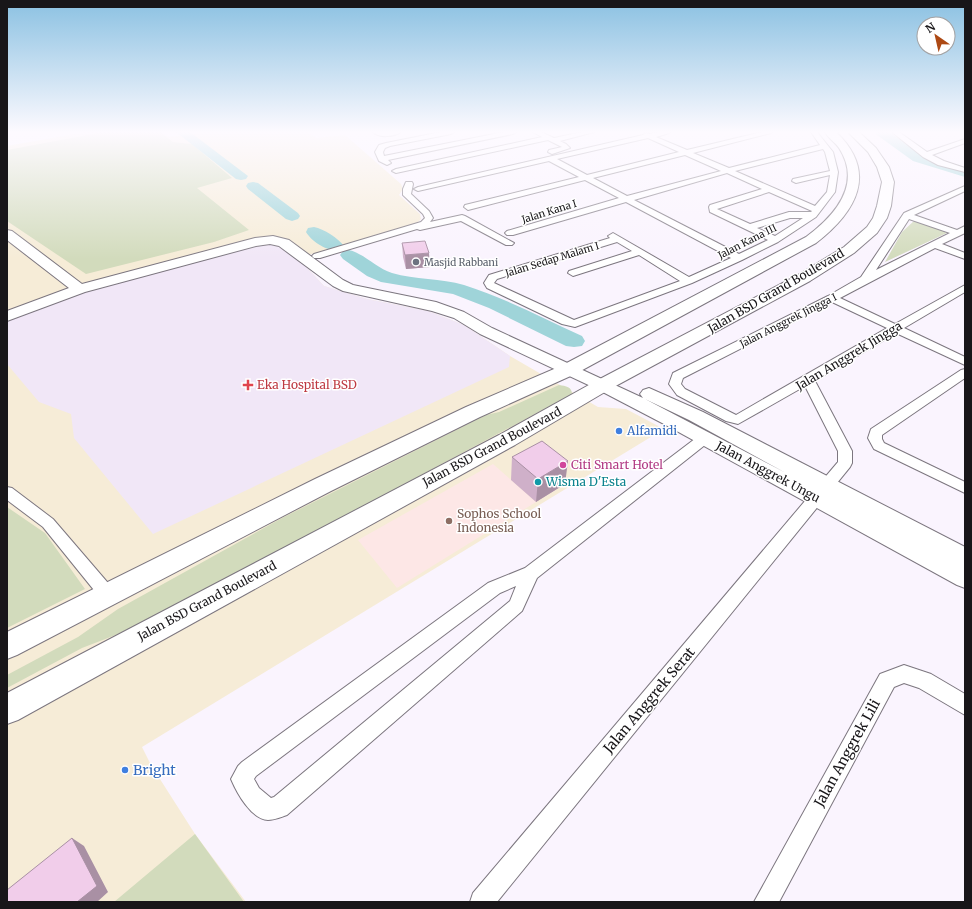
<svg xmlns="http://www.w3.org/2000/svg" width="972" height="909" viewBox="0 0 972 909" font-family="Merriweather,serif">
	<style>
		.commercial { fill: #f6ecd7 }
		.built { fill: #f1e7f7 }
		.education { fill: #fde7e6 }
		.green { fill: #d2dbbc }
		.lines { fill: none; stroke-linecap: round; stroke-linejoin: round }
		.river { fill: #9fd4d9; fill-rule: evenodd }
		.street-casing { stroke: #7c767f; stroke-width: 2 }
		.secondary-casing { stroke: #7c767f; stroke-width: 2 }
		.primary-casing { stroke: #7c767f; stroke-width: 2 }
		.street { fill: #fff; fill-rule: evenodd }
		.secondary { fill: #fff; fill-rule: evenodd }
		.primary { fill: #fff; fill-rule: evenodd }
		.wall { fill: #cfb0c9 }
		.shaded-wall { fill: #a990a4 }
		.building { fill: #f1cdea; stroke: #a990a4 }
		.worship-dot { fill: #6b7280; stroke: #fff; stroke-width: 1.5 }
		.health-dot { fill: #e0444e; stroke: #fff; stroke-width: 1.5 }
		.shop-dot { fill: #3f7fe0; stroke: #fff; stroke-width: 1.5 }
		.hotel-dot { fill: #d1479c; stroke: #fff; stroke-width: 1.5 }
		.culture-dot { fill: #0f9aa8; stroke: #fff; stroke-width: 1.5 }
		.education-dot { fill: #8d6e63; stroke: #fff; stroke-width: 1.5 }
		.labels { text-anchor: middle; stroke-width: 3; stroke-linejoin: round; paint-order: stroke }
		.far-street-label { font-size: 10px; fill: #181619; stroke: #fff }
		.far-worship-label { font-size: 10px; fill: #5b616d; stroke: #fff; text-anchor: start }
		.street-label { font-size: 12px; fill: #181619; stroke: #fff }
		.health-label { font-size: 12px; fill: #be3a42; stroke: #fff; text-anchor: start }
		.shop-label { font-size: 12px; fill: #366cbe; stroke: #fff; text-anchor: start }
		.hotel-label { font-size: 12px; fill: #b23c85; stroke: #fff; text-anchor: start }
		.culture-label { font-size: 12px; fill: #0d838f; stroke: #fff; text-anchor: start }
		.education-label { font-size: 12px; fill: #785e54; stroke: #fff; text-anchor: start }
		.near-street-label { font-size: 14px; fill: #181619; stroke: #fff }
		.near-shop-label { font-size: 14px; fill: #366cbe; stroke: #fff; text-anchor: start }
	</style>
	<rect width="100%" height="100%" fill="#faf4fe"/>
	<path class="commercial" d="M86,132h76l7,5 35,-5h104l8,6 29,-3 56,49 2,5 -4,6 21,19 1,5 -5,5 -118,34 26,28 43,13 61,12 36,14 46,31 88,51 28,2 38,20 -522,318 9,18 44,69 51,68h-239v-756z"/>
	<path class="built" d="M269,243l12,3 17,12 26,28 43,13 61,12 36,14 46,31 -1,11 -356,167 -79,-96 -3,-24 -32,-12 -32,-38v-44l75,-27 163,-46z"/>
	<path class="education" d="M493,464l43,38 -139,86 -39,-48z"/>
	<path class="green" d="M104,132h56l13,10 19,2 40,34 -35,10 52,42 -35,12 -128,32 -79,-53v-71z
		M915,220l34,12 -64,30 17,-30z
		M559,385c7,1 13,2 13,9l-428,230 -62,24 -75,40v-13l71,-38 40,-28 164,-91 204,-103 13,-3z
		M7,507l38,26 40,56 -78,39z
		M195,834l49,68h-130z"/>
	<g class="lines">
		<path class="river" d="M176,132h14l58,44 -2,3 -5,1 -5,-1z
			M875,132h14l34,23 42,13v9l-52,-16 -36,-26z
			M253,182l5,1 40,30 2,3 -2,3 -6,2 -6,-2 -38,-30 -2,-3 2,-3z
			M314,227c10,2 24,11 30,19l-3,4c-12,3 -29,-8 -35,-18l2,-4z
			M349,250c16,4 27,18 43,23 23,7 49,5 72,12 41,13 79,33 118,51l3,5 -3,5 -8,1 -8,-1 -77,-38 -36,-14 -72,-12 -14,-6 -24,-17 -3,-4 3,-4z"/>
		<g class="street-casing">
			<path id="street" d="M373,132h28c-7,5 -22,6 -28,0z
				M441,132h13l-3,2 -61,12 -5,2 -2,4 1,4 120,-24h12l-3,2 -125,26 3,3 -4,2 -8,-4 -4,-9 4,-7 7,-2z
				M533,132h8l13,6 28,-6h12l-34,9 6,3 4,4 -18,6 -4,-2 1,-2 13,-3 -14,-7 -152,33 -4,-2 4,-2 146,-32z
				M659,132h11l-1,1 -13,4 31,13 75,-18h10l-1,1 -78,20 36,15 91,-23 -9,-13h6l16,20 5,20 -3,20 -19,25 -38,25 -36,18 -50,23 -117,44 -13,-3 -75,-36 -3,-5 5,-8 121,-37 -2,-2 5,-3 76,44 42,-19 -105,-56 -113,33h-6l-2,-2 2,-2 112,-33 -34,-18 -117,30 -4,-3 1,-2 114,-28 -30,-16 -131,30 -4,-2 4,-2 225,-52 3,-2 3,1zM648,138l31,14 -92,23 -30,-16zM823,149l2,3 5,19 -37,8 -1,2 4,2 34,-8 -3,17 -12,14 -80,-35zM685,155l36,16 -94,25 -34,-18zM727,173l35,16 -52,16 -1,2 1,5 58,28 -29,14 -105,-54zM769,192l43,19 -1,1h-22l-39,12 -33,-15zM790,218h13l-28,18 -18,-8zM617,242l15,9 -63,20 -1,2 5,3 66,-21 41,26 -106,39 -80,-37 3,-4z
				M892,132h7l28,20 38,-13v4l-33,12 12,6 21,7v4l-27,-7 -15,-8z
				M406,182h6l1,2 -2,10 18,17 4,7 -3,4 32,-7 3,1 49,27 -2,2h-6l-45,-24 -41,9 -3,-1 -97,29h-6l-2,-2 2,-2 107,-32 4,-4 -2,-4 -20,-19v-6z
				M965,186v5l-51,24 43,15 8,-4v7l-23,11 23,9v6l-30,-11 -95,50 55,26 70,-39v7l-61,36 61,29v8l-69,-32 -81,48 37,70v12l-2,4 -353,435h-27l3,-9 365,-431v-11l-33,-65 -67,38 -12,-3 -49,-26 -8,-11 4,-11 155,-77 33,-19 43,-64zM909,219l41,14 -74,37zM832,302l55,26 -151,87 -51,-26 -4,-5 2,-6z
				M965,369v9l-83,57v4l2,4 81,39v11l-91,-44 -6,-11 3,-9 90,-59z
				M705,433l5,2 2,3 -2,3 -173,137 -15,33 -235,204c-6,2 -13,5 -19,5 -17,-1 -31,-27 -37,-41l7,-13 4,-4 246,-179 37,-15 175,-133zM516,586l-6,15 -236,196 -3,1 -12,-10 -5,-9 2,-3 244,-183z
				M7,487l5,1 41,31 61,71 3,5 -3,5 -6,2 -6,-2 -59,-73 -36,-27z
				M904,665l27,9 34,20v21l-46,-27 -15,-5 -10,4 -115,215h-25l126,-228z"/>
		</g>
		<g class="secondary-casing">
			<path id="secondary" d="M7,230l5,1 70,53 173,-46 18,-2 16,4 54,40 10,5 83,17 28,10 28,16 151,70 -3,-4 3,-4 6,-2 54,24 262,135v41l-8,-3 -293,-161 -67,-35 -117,-55 -26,-16 -22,-7 -89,-20 -10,-5 -54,-40 -9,-2 -14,2 -171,46 -78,29v-10l62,-23 -62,-48zM645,399l44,21 97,53z"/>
		</g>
		<g class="primary-casing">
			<path id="primary" d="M825,132h11c43,41 20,80 -20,111l-241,131 -95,43 -149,74 -314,164 -10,4v-27l308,-153 151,-72 95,-41 245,-129c28,-21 57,-52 33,-89 -4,-6 -11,-10 -14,-16z
				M848,132h11l17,16 13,19 5,15 -3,24 -4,12 -10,15 -23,20 -44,28 -200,108 -95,56 -497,275 -11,4v-31l492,-258 97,-54 202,-106 46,-28 23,-20 6,-9 4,-12 5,-24 -5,-15 -9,-15z"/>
		</g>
		<use href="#street" class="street"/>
		<use href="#secondary" class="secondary"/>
		<use href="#primary" class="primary"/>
	</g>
	<path class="wall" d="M402,243l28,24 -24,2 -3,-12z
		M512,457l53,27 -29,18 -25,-22z"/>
	<path class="shaded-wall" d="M429,253l1,14 -24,2 -1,-14z
		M568,461l-3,23 -29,18 2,-23z
		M72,838l12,8 24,46 -11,10h-20z"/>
	<path class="building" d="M425,241l4,12 -24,2 -3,-12z
		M542,441l26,20 -30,18 -26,-22z
		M72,838l25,48 -20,16h-70v-12z"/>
	<linearGradient id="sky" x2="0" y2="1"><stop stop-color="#8bc1e2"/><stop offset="0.51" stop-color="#fdfaff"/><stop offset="1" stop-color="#fdfaff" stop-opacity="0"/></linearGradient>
	<rect width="972" height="259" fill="url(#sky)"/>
	<circle class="worship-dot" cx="416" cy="262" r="4"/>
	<path class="health-dot" d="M246 379h4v4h4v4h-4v4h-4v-4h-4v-4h4z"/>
	<g class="shop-dot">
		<circle cx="619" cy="431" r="4"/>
		<circle cx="125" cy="770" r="4"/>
	</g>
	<circle class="hotel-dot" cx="563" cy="465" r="4"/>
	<circle class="culture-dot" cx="538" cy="482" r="4"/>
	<circle class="education-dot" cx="449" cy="521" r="4"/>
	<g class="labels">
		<g class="far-street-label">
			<text transform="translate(549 211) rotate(-17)" y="4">Jalan Kana I</text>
			<text transform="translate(747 241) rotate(-27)" y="4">Jalan Kana III</text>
			<text transform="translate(552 259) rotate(-17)" y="4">Jalan Sedap Malam I</text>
			<text transform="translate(788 320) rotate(-27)" y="4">Jalan Anggrek Jingga I</text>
		</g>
		<g class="far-worship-label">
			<text x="424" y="266">Masjid Rabbani</text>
		</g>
		<g class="street-label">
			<text transform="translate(776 291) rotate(-30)" y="4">Jalan BSD Grand Boulevard</text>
			<text transform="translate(849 356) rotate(-31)" y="4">Jalan Anggrek Jingga</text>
			<text transform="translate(492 447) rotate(-28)" y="4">Jalan BSD Grand Boulevard</text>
			<text transform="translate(768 472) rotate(28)" y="4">Jalan Anggrek Ungu</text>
			<text transform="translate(207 601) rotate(-28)" y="4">Jalan BSD Grand Boulevard</text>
		</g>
		<g class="health-label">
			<text x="257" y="389">Eka Hospital BSD</text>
		</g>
		<g class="shop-label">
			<text x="627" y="435">Alfamidi</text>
		</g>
		<g class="hotel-label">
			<text x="571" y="469">Citi Smart Hotel</text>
		</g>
		<g class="culture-label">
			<text x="546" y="486">Wisma D'Esta</text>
		</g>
		<g class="education-label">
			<text x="457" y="518">Sophos School<tspan x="457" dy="14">Indonesia</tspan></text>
		</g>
		<g class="near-street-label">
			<text transform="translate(649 700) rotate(-50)" y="5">Jalan Anggrek Serat</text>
			<text transform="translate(847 753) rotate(-61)" y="5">Jalan Anggrek Lili</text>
		</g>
		<g class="near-shop-label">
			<text x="133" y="775">Bright</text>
		</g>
	</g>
	<rect width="972" height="909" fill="none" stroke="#181619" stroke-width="16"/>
	<g transform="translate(936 36) rotate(326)"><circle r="19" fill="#ffffff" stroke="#a3a2a3"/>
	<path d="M0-3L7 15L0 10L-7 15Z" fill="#ad4914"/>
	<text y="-6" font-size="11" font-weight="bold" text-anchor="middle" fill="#181619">N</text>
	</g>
</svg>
